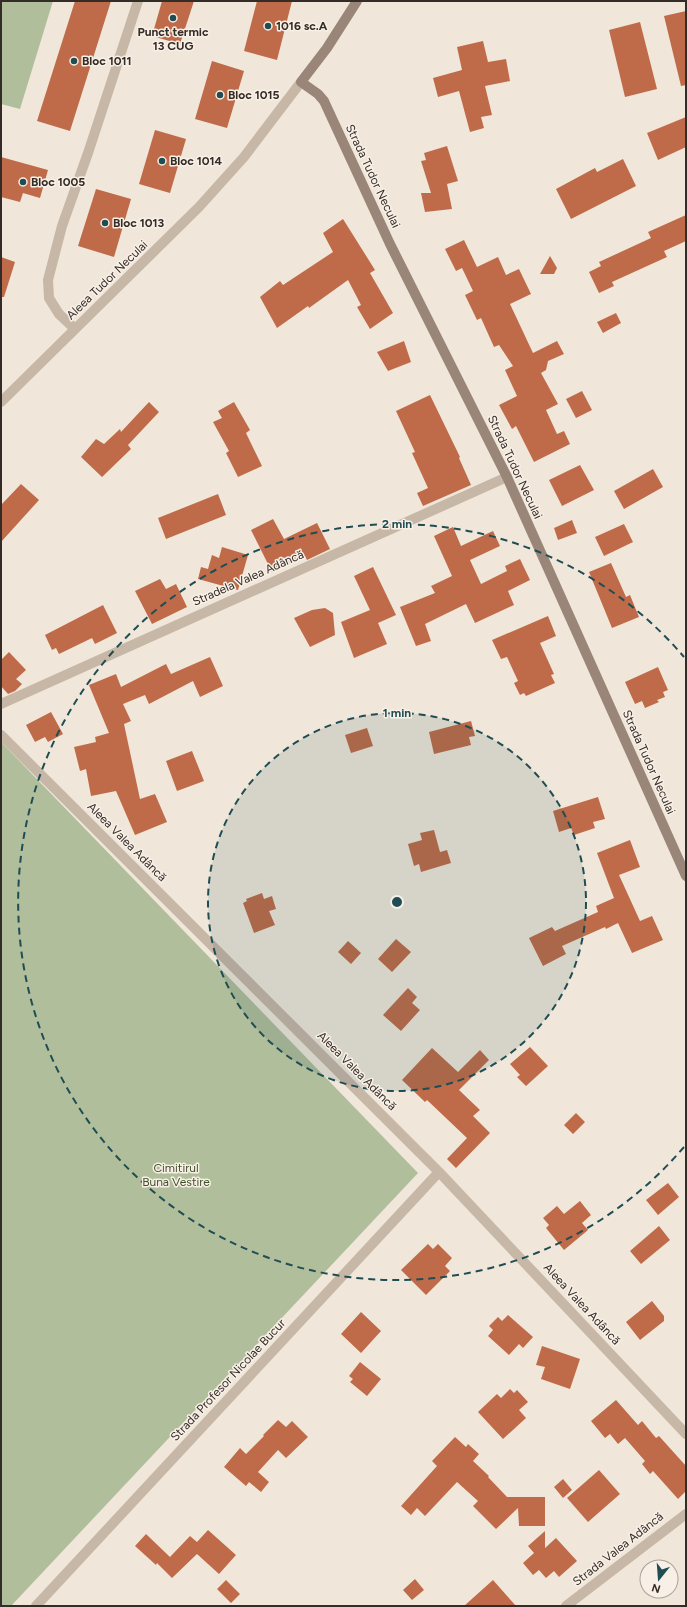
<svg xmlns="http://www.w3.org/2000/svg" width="687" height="1607" viewBox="0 0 687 1607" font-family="Figtree,sans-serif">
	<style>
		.green { fill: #b0be9b }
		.building { fill: #bf6b49 }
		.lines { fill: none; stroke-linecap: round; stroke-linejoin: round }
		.street { stroke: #c7b7a7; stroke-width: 10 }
		.secondary { stroke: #9a8678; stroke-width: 10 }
		.ring { fill: none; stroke: #1f4d53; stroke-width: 2; stroke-dasharray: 7 5 }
		.poi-dot { fill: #1f4d53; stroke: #f8f0e6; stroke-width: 1.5 }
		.labels { text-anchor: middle; stroke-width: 3; stroke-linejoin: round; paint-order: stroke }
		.poi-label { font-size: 12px; font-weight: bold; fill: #342c27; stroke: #f8f0e6; text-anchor: start }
		.street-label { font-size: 12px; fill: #342c27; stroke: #f8f0e6 }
		.park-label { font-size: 12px; fill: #41502c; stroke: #f8f0e6 }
		.centre { fill: #1f4d53; stroke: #f8f0e6; stroke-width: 2 }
		.ring-label { font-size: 12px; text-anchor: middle; font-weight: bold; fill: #1f4d53; stroke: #f8f0e6; stroke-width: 3; stroke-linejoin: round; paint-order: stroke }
	</style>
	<rect width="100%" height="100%" fill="#f0e7da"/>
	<path class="green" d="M1,1h52l-33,108 -19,-5z
		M1,742l417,431 -407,433h-10z"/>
	<path class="building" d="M75,1h36l-41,130 -33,-10z
		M162,1h32l-14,43 -28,-8z
		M257,1h35l-15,59 -33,-9z
		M686,11v74l-5,1 -17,-70z
		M640,22l17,67 -32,8 -16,-67z
		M483,41l5,21 18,-3 4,22 -25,5 7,29 -11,2 3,11 -14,4 -11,-41 -21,6 -5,-19 29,-8 -5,-23z
		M212,61l32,10 -17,57 -32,-9z
		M686,117v30l-28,13 -11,-27z
		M155,130l31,9 -16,54 -31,-9z
		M447,146l11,35 -11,3 5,25 -27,3 -4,-19h10l-10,-32 5,-1 -2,-7z
		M1,157l47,13 -8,28 -17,-5 -3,9 -19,-5z
		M623,159l13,27 -65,33 -15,-30 39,-21 2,4z
		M96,189l35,10 -17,58 -36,-11z
		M686,215v26l-22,10 3,6 -55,25 2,4 -15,7 -10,-21 12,-6 -2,-4 52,-24 -3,-6z
		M343,219l32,51 -5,3 23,40 -23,16 -13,-22 4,-2 -13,-25 -39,28 -1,-2 -31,22 -17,-31 20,-16 3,4 50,-33 -10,-19z
		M464,240l13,27 21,-10 8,18 13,-6 12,25 -21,10 23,49 24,-12 7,13 -16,7 -2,9 -5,3 17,31 -12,6 11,24 7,-3 6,13 -36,18 -18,-36 -4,3 -13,-24 18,-9 -12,-26 8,-4 -14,-21 -5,2 -13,-29 -4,2 -12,-25 8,-4 -11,-23 -6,3 -11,-22z
		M550,256l7,12 -3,6h-14z
		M1,257l14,5 -11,35h-3z
		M616,313l5,10 -18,10 -6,-11z
		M404,341l7,21 -23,9 -11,-19z
		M582,391l10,19 -16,8 -10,-19z
		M430,395l30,62 -1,1 12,27 -48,21 -6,-13 11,-5 -16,-35 3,-1 -19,-41z
		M149,402l10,10 -31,33 3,4 -29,28 -21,-20 15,-18 8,5 16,-15 1,3z
		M234,402l16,28 -4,3 16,33 -24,11 -12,-24 3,-2 -16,-29 9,-4 -4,-7z
		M580,465l14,25 -32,16 -13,-26z
		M653,469l10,18 -39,22 -10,-18z
		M21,484l18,16 -38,42v-37z
		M218,494l8,21 -60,24 -8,-21z
		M273,519l11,20 33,-16 13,26 -23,11 -2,-4 -33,16 -21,-42z
		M572,520l5,13 -19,7 -4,-12z
		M624,524l9,18 -29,14 -9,-19z
		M453,527l8,19 32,-15 7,15 -30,14 11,24 26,-13 -2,-5 15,-7 10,21 -22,11 6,14 -39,18 -9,-19 -41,20 6,17 -15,5 -16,-39 35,-14 -4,-7 21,-10 -18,-40z
		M222,547l26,8 -10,35 -40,-11 3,-12 7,2 4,-14 7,3z
		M611,563l15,34 4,-2 9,22 -27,11 -23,-56z
		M373,567l23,48 -18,8 9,21 -33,14 -13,-36 29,-12 -16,-34z
		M160,579l6,10 10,-5 11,23 -35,17 -17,-33z
		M103,605l14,28 -22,11 -3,-6 -33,16 -3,-6 -4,2 -7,-15z
		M325,608l8,5 2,22 -25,12 -16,-29 18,-8z
		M548,616l8,20 -16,7 14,31 -3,1 4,8 -29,13 -2,-3 -4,2 -6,-12 4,-2 -11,-24 -6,2 -9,-19z
		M9,652l17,18 -10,9 6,5 -7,7 -7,3 -7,-8v-26z
		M210,657l13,29 -23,11 -7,-16 -44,23 -4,-9 -22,9 8,17 -7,3 16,75 15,-5 12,28 -32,13 -19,-44 -25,5 -5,-27 -6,2 -6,-24 22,-5 -1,-5 14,-4 -20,-48 27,-11 5,13 45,-23 5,10z
		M658,667l10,23 -5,2 2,5 -8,3 2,2 -14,6 -3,-7 -7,3 -10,-22z
		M51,712l12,22 -15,8 -3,-5 -10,5 -9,-17z
		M471,721l4,15 -6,1 2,8 -37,9 -5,-22z
		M367,728l6,18 -22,7 -6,-18z
		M192,751l12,30 -27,10 -11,-30z
		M598,797l7,22 -12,3 2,6 -21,7 -3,-7 -12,4 -6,-21z
		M434,830l6,22 7,-2 4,13 -30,9 -2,-8 -5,2 -6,-22 14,-4 -2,-7z
		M630,840l10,27 -21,8 21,46 12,-5 11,24 -31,13 -14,-30 -12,6 -1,-2 -43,19 4,8 -23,12 -14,-28 23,-11 3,4 43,-19 -2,-6 18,-8 -17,-45z
		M262,893l2,6 8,-3 4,13 -7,2 6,14 -21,8 -11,-30 4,-2 -1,-2z
		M396,939l15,13 -19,20 -14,-13z
		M348,941l13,12 -10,11 -13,-12z
		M408,988l9,9 -5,6 8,7 -19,21 -18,-16z
		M530,1047l18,19 -22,20 -9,-9 3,-2 -10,-11z
		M432,1048l26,24 22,-22 9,10 -30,30 21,20 -7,6 17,17 -34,35 -9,-9 20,-21 -40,-38 -2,2 -23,-22z
		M576,1113l9,9 -12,12 -9,-9z
		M668,1183l11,14 -21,18 -12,-15z
		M580,1201l11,14 -9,8 6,7 -24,20 -18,-22 3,-3 -6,-7 14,-12 7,8z
		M659,1226l11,14 -29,24 -11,-13z
		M428,1244l5,5 5,-5 14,14 -7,8 5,5 -24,24 -25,-25z
		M652,1301l12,15v5l-24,19 -14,-18z
		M361,1312l20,19 -20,22 -20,-19z
		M508,1315l25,22 -10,11 -4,-4 -10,11 -21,-19 5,-6 -4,-4 9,-9 4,4z
		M542,1346l38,13 -10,30 -29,-10 4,-12 -9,-2z
		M360,1362l21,17 -14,17 -17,-14 3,-3 -4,-3z
		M510,1389l4,4 3,-3 11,12 -9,8 7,8 -23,21 -25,-27 19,-18 4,4z
		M616,1400l22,25 4,-4 14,17 3,-2 27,30v25l-8,8 -25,-28 -3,3 -8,-10 3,-3 -20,-23 -7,6 -8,-10 -5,4 -14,-17z
		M278,1420l8,7 6,-6 16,16 -22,21 -8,-8 -20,22 11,10 -8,10 -12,-10 -3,4 -22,-19 16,-19 6,6 18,-18 -1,-1z
		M455,1437l11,10 2,-3 11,10 -6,7 16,15 -1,1 19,20h38v29h-26l-1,-18 -22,21 -23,-23 5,-5 -21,-19 -32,34 -8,-8 -6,7 -10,-9 36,-40 -5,-5z
		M599,1470l21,24 -32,28 -21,-24z
		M563,1479l9,11 -9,8 -9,-11z
		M208,1530l28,25 -17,19 -22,-20 -25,24 -15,-15 -1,2 -21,-19 11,-12 24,23 20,-21 7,6z
		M545,1531v17l11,-10 21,23 -18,16 -5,-6 -8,7 -7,-8 -6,5 -10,-12 11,-10 -6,-7z
		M415,1579l9,11 -12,10 -9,-10z
		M226,1580l14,14 -9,9 -14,-14z
		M493,1580l23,26h-52z"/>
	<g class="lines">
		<path class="street" d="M75,329l-16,-15 -10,-16 -1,-18 14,-54 26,-73 50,-152
			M1,402l198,-195 45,-50 57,-75
			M1,704l506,-227
			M1,735l438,437 247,262
			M36,1606l403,-434
			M566,1606l120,-92"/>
		<path class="secondary" d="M357,1l-30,47 -26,34 17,12 6,7 66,143 117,233 179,399"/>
	</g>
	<circle cx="397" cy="902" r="189" fill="#1f4d53" fill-opacity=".12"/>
	<g class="ring">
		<circle cx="397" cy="902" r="189"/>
		<path d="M684 1147A378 378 0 1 1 684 657"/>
	</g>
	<g class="poi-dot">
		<circle cx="173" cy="18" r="4"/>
		<circle cx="268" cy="26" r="4"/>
		<circle cx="74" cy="61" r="4"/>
		<circle cx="220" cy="95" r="4"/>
		<circle cx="162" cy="161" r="4"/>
		<circle cx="23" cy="182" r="4"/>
		<circle cx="105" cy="223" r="4"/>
	</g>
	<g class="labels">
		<g class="poi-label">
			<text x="276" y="30">1016 sc.A</text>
			<text x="173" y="36" text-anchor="middle">Punct termic<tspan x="173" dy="14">13 CUG</tspan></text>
			<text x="82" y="65">Bloc 1011</text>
			<text x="228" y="99">Bloc 1015</text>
			<text x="170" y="165">Bloc 1014</text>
			<text x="31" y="186">Bloc 1005</text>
			<text x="113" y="227">Bloc 1013</text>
		</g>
		<g class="street-label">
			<text transform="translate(373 176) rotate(65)" y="4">Strada Tudor Neculai</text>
			<text transform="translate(107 280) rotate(-44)" y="4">Aleea Tudor Neculai</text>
			<text transform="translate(515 467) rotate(65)" y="4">Strada Tudor Neculai</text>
			<text transform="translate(248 578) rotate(-24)" y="4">Stradela Valea Adâncă</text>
			<text transform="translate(649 762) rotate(66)" y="4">Strada Tudor Neculai</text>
			<text transform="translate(127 842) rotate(45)" y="4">Aleea Valea Adâncă</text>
			<text transform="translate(357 1071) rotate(45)" y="4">Aleea Valea Adâncă</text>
			<text transform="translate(582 1304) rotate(47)" y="4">Aleea Valea Adâncă</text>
			<text transform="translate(228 1380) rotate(-47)" y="4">Strada Profesor Nicolae Bucur</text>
			<text transform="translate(618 1549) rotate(-38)" y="4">Strada Valea Adâncă</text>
		</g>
		<g class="park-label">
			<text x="176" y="1172">Cimitirul<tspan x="176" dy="14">Buna Vestire</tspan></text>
		</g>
	</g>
	<circle cx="397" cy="902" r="6" class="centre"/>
	<g class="ring-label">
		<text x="397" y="528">2 min</text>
		<text x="397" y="717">1 min</text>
	</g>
	<rect width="687" height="1607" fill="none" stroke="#342c27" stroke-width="4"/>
	<g transform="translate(659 1579) rotate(197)"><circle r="19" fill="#f8f0e6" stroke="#aaa29a"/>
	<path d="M0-3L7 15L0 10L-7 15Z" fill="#1f4d53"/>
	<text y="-6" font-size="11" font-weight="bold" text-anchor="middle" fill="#342c27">N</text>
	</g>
</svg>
